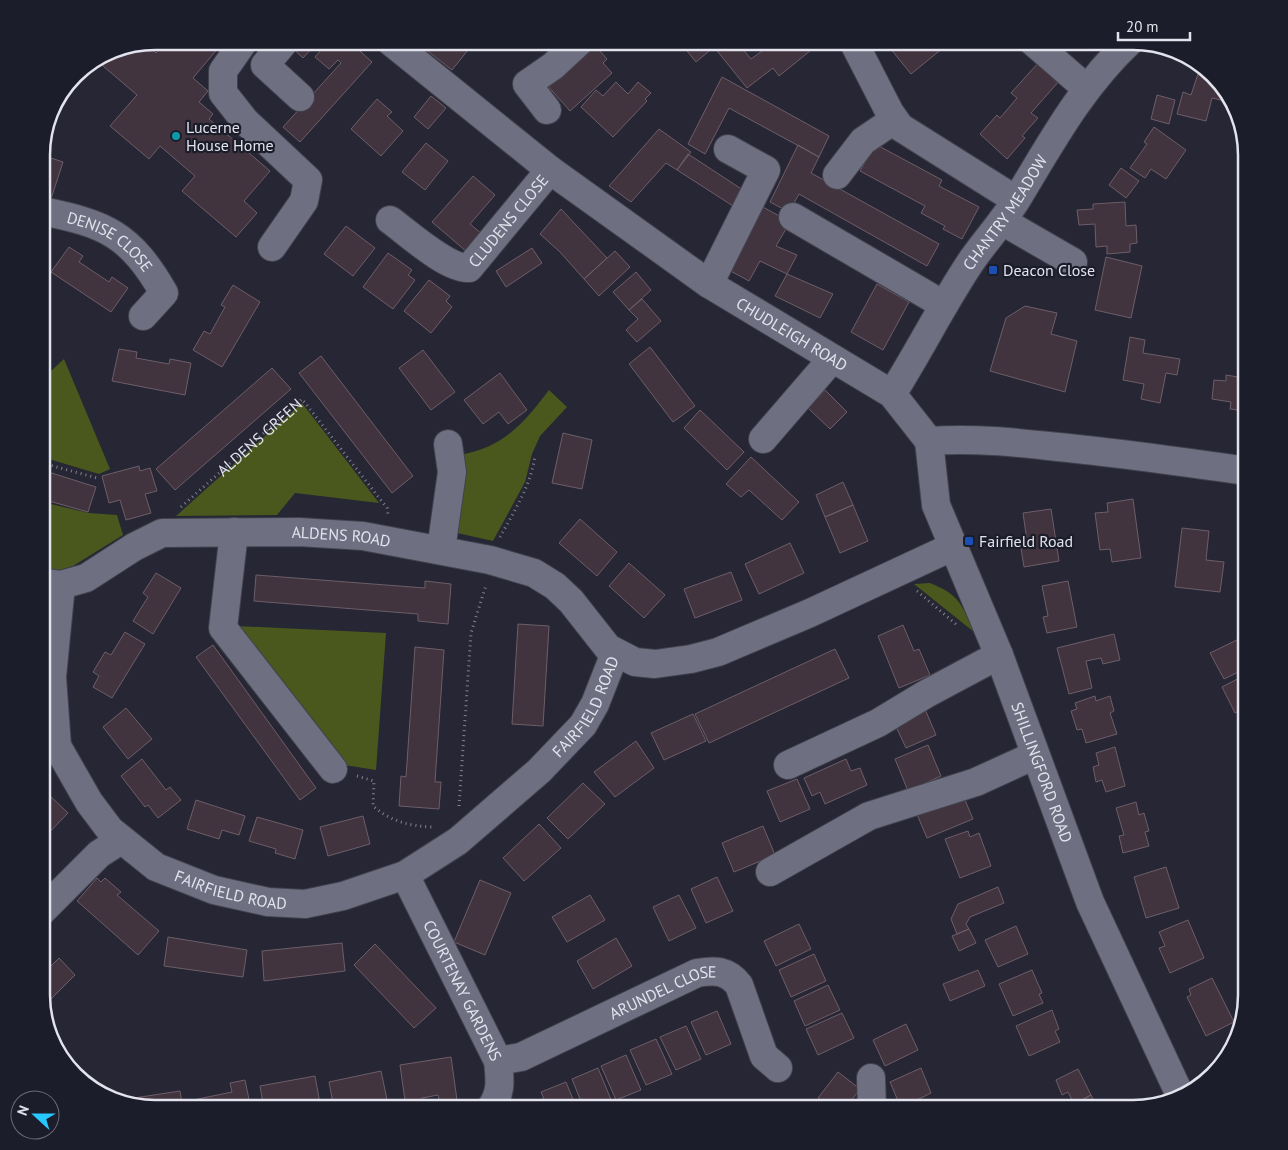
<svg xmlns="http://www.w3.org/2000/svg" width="1288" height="1150" viewBox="0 0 1288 1150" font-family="'PT Sans',sans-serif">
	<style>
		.green { fill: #4a581d }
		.building { fill: #42343e; stroke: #6d5e69 }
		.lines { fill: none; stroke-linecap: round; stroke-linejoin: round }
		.minor-casing { stroke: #42424e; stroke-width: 30 }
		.path { stroke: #848490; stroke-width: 3; stroke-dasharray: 1 4; stroke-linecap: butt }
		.minor { stroke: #6e6f80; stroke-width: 28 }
		.culture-dot { fill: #0f9aa8; stroke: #1c1d2a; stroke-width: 2 }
		.transit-dot { fill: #1a4fb4; stroke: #1c1d2a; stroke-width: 2 }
		.labels { text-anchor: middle; stroke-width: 4.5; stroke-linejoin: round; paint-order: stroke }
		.poi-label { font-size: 16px; fill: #e2e3ed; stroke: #1c1d2a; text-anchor: start }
		.street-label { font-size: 16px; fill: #e2e3ed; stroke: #1c1d2a }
		.rim { fill: none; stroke: #e2e3ed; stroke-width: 2.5 }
	</style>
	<rect width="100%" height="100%" fill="#262634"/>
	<path class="green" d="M64,359l46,110 -11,5 -57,-17v-78z
		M549,390l18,17 -27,29 -8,18 -7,28 -32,59 -45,-10 11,-76c45,-8 64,-31 90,-65z
		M302,403l77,100 -84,-10 -18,22 -101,1z
		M42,502l47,11 28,2 6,20 -50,31 -17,5 -14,-4z
		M930,583c30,12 31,21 44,49l-60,-48z
		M237,626l149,7 -10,137 -38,-6z"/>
	<path class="building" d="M166,41h58l-31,37 15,13 -9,11 14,12 -4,5 61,52 -26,30 13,12 -21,24 -54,-46 13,-15 -35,-30 -11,13 -39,-33 27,-31 -41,-35 16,-10 33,-7 11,10z
		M291,41h58l23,21 -72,80 -17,-15 58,-64 -3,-3 -9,9 -14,-12 6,-7 -6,-5 -12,13 -15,-14z
		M415,41h42l11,9 -16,20z
		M679,41h42l-25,21z
		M721,41h15l15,18 11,-8 -3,-3 8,-7h35l8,10 -31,25 -6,-8 -26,20 -33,-41z
		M899,41h43l-3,3 4,4 -32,26 -21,-26z
		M1045,41h29l-25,29 11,10 -29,33 7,5 -16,18 3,2 -18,21 -27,-25 17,-19 3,3 17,-20 -6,-5 29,-32z
		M592,42l15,17 -4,4 9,10 -42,38 -24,-27z
		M1198,74l20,8 10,15 -7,3 -9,-2 -6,23 -29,-7 6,-22 8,3z
		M722,77l107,59 -10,21 -90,-49 -24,46 -17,-10z
		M616,82l12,12 10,-12 13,11 -6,6 2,2 -34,36 -32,-30 15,-17 7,6z
		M1157,95l18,5 -6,24 -18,-5z
		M431,96l15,12 -18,21 -14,-12z
		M377,99l15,13 -5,4 16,15 -22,25 -30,-27z
		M1154,127l32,23 -20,29 -15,-10 -6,9 -15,-10 17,-24 -3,-2z
		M659,129l32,23 -14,18 -11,-7 -35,39 -22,-16z
		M426,143l22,18 -23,29 -23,-18z
		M875,144l67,36 -3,6 40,21 -17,32 -19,-10 2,-3 -24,-13 4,-7 -65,-35z
		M798,145l21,12 -8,16 128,71 -12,22 -128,-72 -10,18 -19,-10z
		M1245,152l2,3v30l-9,-2z
		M688,154l55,36 -10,16 -56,-36z
		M42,155l21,7 -12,37 -9,-3z
		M1121,168l18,13 -13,17 -17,-13z
		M473,176l22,19 -25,29 12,10 -15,18 -35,-30z
		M1125,202l1,24 10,-1 1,18 -7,1v8l-23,2v-8l-11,1 -1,-23 -16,1 -2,-15 16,-1v-5z
		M763,207l27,15 -14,24 21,9 -10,19 -27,-13 -11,20 -22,-12z
		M561,209l46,49 -23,21 -24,-27 -20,-18z
		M346,226l29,22 -22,28 -29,-22z
		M69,247l14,9 -4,6 30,20 3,-5 16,11 -17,24 -60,-40z
		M532,248l10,15 -36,24 -10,-16z
		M615,251l15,16 -31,29 -15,-17z
		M388,253l24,17 -4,5 7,5 -22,29 -30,-22z
		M1106,257l36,9 -11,52 -36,-8z
		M636,272l15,18 -22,20 -16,-18z
		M787,274l46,20 -13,24 -45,-22z
		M429,280l21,16 -4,5 6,6 -21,26 -27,-22z
		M877,284l32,18 -26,48 -32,-18z
		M233,285l27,17 -38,65 -29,-17 11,-19 6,3 15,-27 -4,-2z
		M642,299l19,22 -24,21 -11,-12 12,-11 -9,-9z
		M1025,306l32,7 -6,21 26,7 -12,51 -75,-21 16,-53z
		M1130,337l15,3 -2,13 37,6 -3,16 -11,-2 -6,30 -19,-4 3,-15 -21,-4z
		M650,347l45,59 -22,16 -44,-58z
		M119,349l18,3 -1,6 33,6 1,-5 21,4 -6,32 -73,-14z
		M423,350l32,42 -24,18 -32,-42z
		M321,356l92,120 -21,17 -93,-120z
		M1240,367l7,1v43l-17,-2 1,-7 -19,-3 2,-19 12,1v-6l12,2z
		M272,368l19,21 -116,101 -19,-21z
		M500,373l27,37 -19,14 -9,-12 -16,12 -19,-24z
		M825,390l22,22 -17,17 -22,-21z
		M700,410l44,42 -17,18 -43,-42z
		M563,433l29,7 -10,49 -30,-6z
		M751,457l48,45 -17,18 -33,-30 -8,7 -15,-13z
		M139,466l1,5 10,-3 7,23 -12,3 6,19 -25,7 -6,-20 -11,3 -7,-27z
		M42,470l54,17 -8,25 -46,-13z
		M843,482l10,23 -28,12 -9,-22z
		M1133,499l8,59 -29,4 -2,-13 -10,1 -5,-37 13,-1 -1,-9z
		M853,505l15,36 -28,12 -15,-36z
		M1051,509l8,52 -35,6 -4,-25 7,-1 -4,-28z
		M580,519l37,33 -20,24 -38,-33z
		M1182,528l27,3 -3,29 18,2 -4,30 -45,-5z
		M790,543l14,30 -45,21 -14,-30z
		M629,563l36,32 -21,23 -35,-32z
		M731,572l11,28 -47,18 -11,-29z
		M156,573l25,15 -28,46 -20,-13 15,-24 -5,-4z
		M256,575l169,13v-7l26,3 -3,40 -30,-3v-7l-164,-13z
		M1068,581l9,46 -30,6 -4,-16 5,-1 -6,-30z
		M518,624l31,2 -6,100 -31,-2z
		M903,625l11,26 5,-2 11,26 -31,13 -21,-52z
		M125,632l20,12 -33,54 -19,-11 6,-11 -6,-4 12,-20 6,3z
		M1114,634l6,26 -17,4 -2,-6 -15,3 6,27 -23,6 -12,-46z
		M1241,638l6,10v20l-23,11 -14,-26z
		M213,645l103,143 -16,12 -104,-143z
		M415,647l29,3 -9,132h6l-2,27 -40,-3 2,-30 5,1z
		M835,649l14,29 -140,65 -14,-29z
		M1247,674v33l-12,6 -13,-26z
		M1095,696l1,5 14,-5 4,15 -4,2 7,21 -31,9 -4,-14 -5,1 -6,-19 6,-2 -2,-6z
		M922,702l14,33 -30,13 -15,-32z
		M126,708l26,31 -24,20 -25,-32z
		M693,714l13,27 -42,19 -13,-27z
		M636,741l18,27 -39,29 -21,-25z
		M928,745l13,31 -33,15 -13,-32z
		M1115,747l10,39 -19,6 -4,-12 -6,2 -3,-15 6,-2 -3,-12z
		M142,759l24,31 4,-3 11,13 -23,18 -10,-13 -3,2 -24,-31z
		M846,759l5,12 9,-3 7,17 -42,19 -5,-12 -8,4 -8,-18z
		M797,779l13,30 -30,13 -13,-31z
		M583,783l22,21 -37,35 -21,-21z
		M47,793l21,20 -27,28v-42z
		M962,793l11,26 -46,19 -11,-26z
		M196,800l49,16 -6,19 -17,-5 -3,9 -32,-10z
		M1136,802l3,13 5,-2 5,18 -4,1 4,14 -26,7 -4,-17 5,-1 -8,-27z
		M363,816l7,28 -42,12 -8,-29z
		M257,817l46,13 -8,29 -20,-6 1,-4 -27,-8z
		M539,824l22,24 -37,33 -21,-23z
		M763,826l12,29 -41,17 -12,-29z
		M968,831l2,6 9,-4 12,33 -31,12 -15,-39z
		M1166,867l13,41 -33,10 -12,-41z
		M717,877l16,34 -27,12 -15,-34z
		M97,878l4,4 4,-4 16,14 -4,3 42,36 -21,24 -61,-54z
		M480,880l31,13 -26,62 -31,-13z
		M998,887l6,16 -34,14 -4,7 3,5 -12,5 -6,-15 7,-15z
		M590,895l15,25 -38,22 -15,-25z
		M679,895l17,33 -27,13 -16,-34z
		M1188,920l16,38 -34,15 -11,-25 6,-2 -6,-14z
		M799,924l12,25 -35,17 -12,-25z
		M1016,926l12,28 -30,13 -13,-27z
		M969,929l7,14 -17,8 -7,-15z
		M168,937l79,13 -4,27 -79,-11z
		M616,938l16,28 -39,23 -16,-28z
		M342,943l3,28 -81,10 -2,-30z
		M375,944l61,64 -22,20 -60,-63z
		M814,954l12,27 -35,16 -12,-27z
		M59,958l16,17 -32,32 -2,-40 3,-3 5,4z
		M978,970l7,16 -35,15 -7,-17z
		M1032,970l10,23 -3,1 4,9 -30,13 -14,-32z
		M1212,978l22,44 -28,14 -19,-39 4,-2 -2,-6z
		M828,985l12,25 -35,16 -11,-25z
		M1052,1010l7,19 -4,2 5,11 -31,14 -13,-30z
		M717,1011l14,33 -25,11 -15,-33z
		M842,1013l12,25 -36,17 -12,-26z
		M906,1024l12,26 -33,16 -12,-26z
		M686,1026l15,33 -25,11 -16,-33z
		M656,1039l16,35 -26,11 -16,-35z
		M626,1055l15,35 -25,10 -15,-34z
		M451,1057l6,43 -17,3 -2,-8 -16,3 1,8 -17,2 -6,-43z
		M1223,1061l-9,14 -2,1 -4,-7z
		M598,1068l14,34 -16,7h-12l-12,-30z
		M921,1068l10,25 -30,15 -11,-26z
		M1078,1069l13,26 -17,9 -6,-12 -6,3 -6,-15z
		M381,1071l8,38h-55l-5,-27z
		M838,1072l22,17 -15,20h-13l-14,-11z
		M315,1076l6,33h-57l-4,-23z
		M245,1080l6,29h-56l-2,-9 39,-8 -2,-9z
		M566,1082l11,27h-29l-7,-17z
		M180,1091l3,18h-28l-34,-7v-2z
		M1091,1095l7,14h-22l-2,-5z"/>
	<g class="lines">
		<g class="minor-casing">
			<g id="minor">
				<path d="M244,41l-21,30v22l22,28 63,59 -4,21 -32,46"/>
				<path d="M285,41l-20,24 35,32"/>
				<path id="s2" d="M390,41l160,129 159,114 183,110 37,47"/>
				<path d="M853,41l37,72 10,14 116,73"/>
				<path d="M1032,41l54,47"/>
				<path d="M547,110l-20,-26 26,-18 27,-25"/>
				<path d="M837,175l26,-34 31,-21"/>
				<path id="s3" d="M42,211c64,13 88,23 122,82l-21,23"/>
				<path d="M793,217l151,88"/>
				<path id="s4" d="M390,220c18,13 57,49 79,48l81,-98"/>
				<path d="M1002,221l71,41"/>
				<path d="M709,284l57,-114 -38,-21"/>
				<path id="s5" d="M892,394c28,-44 51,-91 80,-134 15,-21 32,-40 45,-61 34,-56 64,-112 113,-158"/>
				<path d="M763,439l69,-80"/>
				<path id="s6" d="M929,441l7,64 63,150 91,247 91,195"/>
				<path d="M929,441c45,-3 84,1 129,6 63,6 126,15 189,24"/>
				<path d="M234,532l-11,96 110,141"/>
				<path d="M441,550l11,-78 -4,-28"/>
				<path id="s7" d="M41,582l20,3 25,-7 48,-31 28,-14 137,-1 64,4 127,24 44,13 21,13 16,15 37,47 27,14 20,2 36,-5 27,-7 92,-39 144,-67"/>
				<path id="s8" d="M61,585l-9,92 5,69 32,56 21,28 46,37 58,23 54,12 37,2 38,-8 62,-21 53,-34 81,-70 44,-46 12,-21 20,-51"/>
				<path d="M788,765l90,-42 48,-29 73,-39"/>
				<path d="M770,872l99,-56 107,-34 59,-27"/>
				<path id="s9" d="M405,875l93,186c2,19 4,32 -8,48"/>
				<path d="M41,912l58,-58 22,-14"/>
				<path id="s10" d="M498,1061l23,-4 176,-84c18,-3 30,-3 42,12l25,71 14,12"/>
				<path d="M871,1078l1,31"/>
			</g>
		</g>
		<g class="path">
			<path d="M42,463l55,15"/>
			<path id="s1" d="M181,507l121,-108 85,109 1,6"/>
			<path d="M500,537c14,-25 32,-54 35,-82"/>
			<path d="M917,591l41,35"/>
			<path d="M357,776l17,5 -1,25c17,15 36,20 59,21"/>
			<path d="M459,806l12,-173 15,-48"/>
		</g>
		<use href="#minor" class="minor"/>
	</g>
	<circle class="culture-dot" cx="176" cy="136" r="5"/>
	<g class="transit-dot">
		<rect x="988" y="265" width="10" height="10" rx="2.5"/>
		<rect x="964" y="536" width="10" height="10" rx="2.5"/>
	</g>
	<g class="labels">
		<g class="poi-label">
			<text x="186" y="133">Lucerne<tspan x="186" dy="18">House Home</tspan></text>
			<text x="1003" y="276">Deacon Close</text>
			<text x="979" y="547">Fairfield Road</text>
		</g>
		<g class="street-label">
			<text dy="6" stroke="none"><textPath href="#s5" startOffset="214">CHANTRY MEADOW</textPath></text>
			<text dy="6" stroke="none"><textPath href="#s4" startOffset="155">CLUDENS CLOSE</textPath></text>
			<text dy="6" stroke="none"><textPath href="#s3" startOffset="76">DENISE CLOSE</textPath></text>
			<text dy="6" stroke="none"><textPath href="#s2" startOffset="498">CHUDLEIGH ROAD</textPath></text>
			<text dy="6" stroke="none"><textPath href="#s1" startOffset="105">ALDENS GREEN</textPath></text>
			<text dy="6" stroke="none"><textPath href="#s7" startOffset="314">ALDENS ROAD</textPath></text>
			<text dy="6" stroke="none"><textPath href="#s8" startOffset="830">FAIRFIELD ROAD</textPath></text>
			<text dy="6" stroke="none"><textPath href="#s6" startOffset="352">SHILLINGFORD ROAD</textPath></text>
			<text dy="6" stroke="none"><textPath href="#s8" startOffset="399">FAIRFIELD ROAD</textPath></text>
			<text dy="6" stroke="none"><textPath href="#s9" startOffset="129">COURTENAY GARDENS</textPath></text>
			<text dy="6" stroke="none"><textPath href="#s10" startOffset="180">ARUNDEL CLOSE</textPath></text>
		</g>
	</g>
	<path d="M0 0H1288V1150H0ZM155 50H1133A105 105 0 0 1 1238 155V995A105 105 0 0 1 1133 1100H155A105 105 0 0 1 50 995V155A105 105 0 0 1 155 50Z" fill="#1c1d2a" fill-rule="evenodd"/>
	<path class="rim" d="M155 50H1133A105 105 0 0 1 1238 155V995A105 105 0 0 1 1133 1100H155A105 105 0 0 1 50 995V155A105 105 0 0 1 155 50Z"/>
	<g transform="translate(35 1115) rotate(291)"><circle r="24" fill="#1c1d2a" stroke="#6b6c78"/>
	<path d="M0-4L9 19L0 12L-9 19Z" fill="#27c8ff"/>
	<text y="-8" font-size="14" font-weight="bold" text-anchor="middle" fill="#e2e3ed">N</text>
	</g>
	<path d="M1118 32v8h72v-8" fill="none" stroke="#e2e3ed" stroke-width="2.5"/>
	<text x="1126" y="32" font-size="15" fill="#e2e3ed" stroke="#1c1d2a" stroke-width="4" paint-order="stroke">20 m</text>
</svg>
